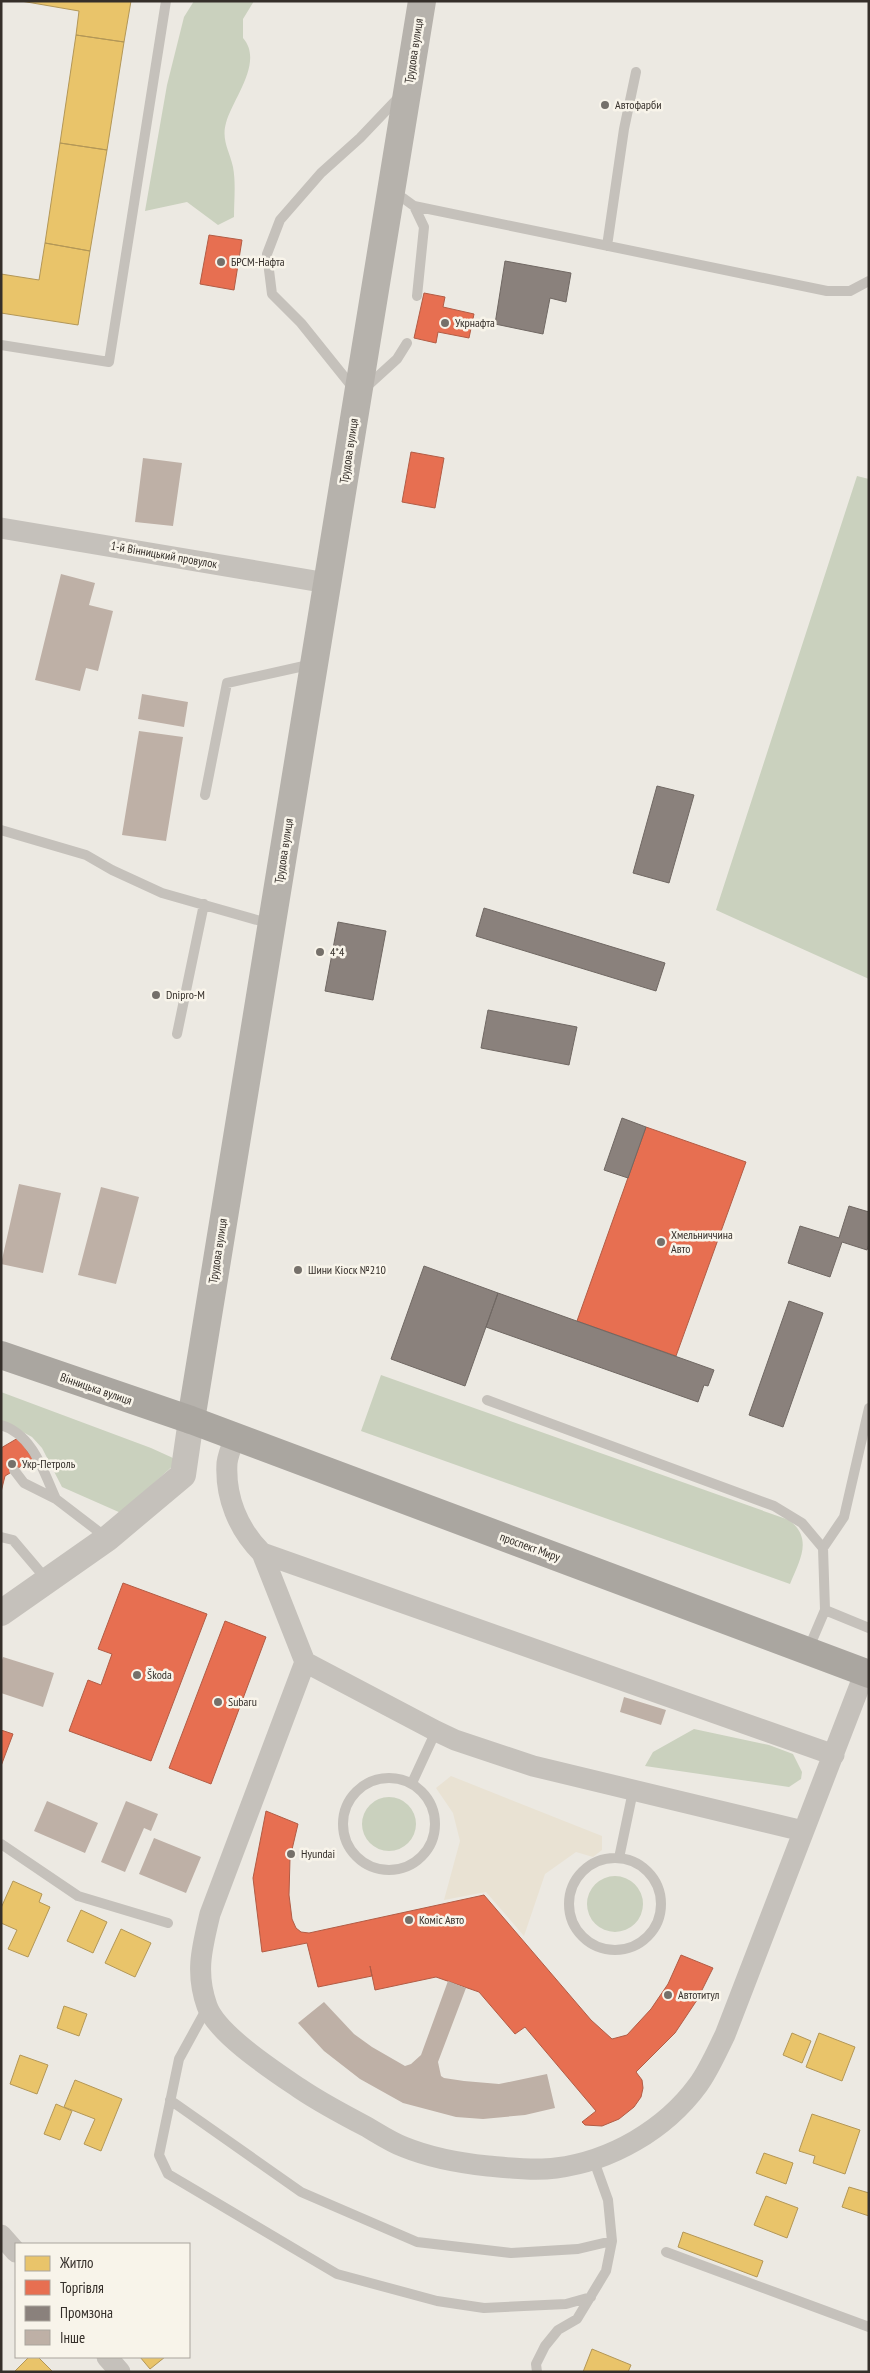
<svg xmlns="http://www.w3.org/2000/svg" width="870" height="2373" viewBox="0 0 870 2373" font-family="'PT Sans Narrow',sans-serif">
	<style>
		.green { fill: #cad1be }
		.plaza { fill: #e9e2d3 }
		.homes { fill: #e9c46a; stroke: #b39757 }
		.shops { fill: #e76f51; stroke: #b25c45 }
		.industry { fill: #8a817c; stroke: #706863 }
		.building { fill: #beb0a6 }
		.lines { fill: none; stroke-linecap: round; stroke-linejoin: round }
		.service { stroke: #c5c1bb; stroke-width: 10 }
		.minor { stroke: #c5c1bb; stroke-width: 21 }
		.tertiary { stroke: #c5c1bb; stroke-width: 26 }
		.secondary { stroke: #b6b2ac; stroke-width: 28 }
		.primary { stroke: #aaa6a0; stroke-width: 28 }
		.poi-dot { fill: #75706a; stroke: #f8f4ea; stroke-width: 2 }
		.labels { text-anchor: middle; stroke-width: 5; stroke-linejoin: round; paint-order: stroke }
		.street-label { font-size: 12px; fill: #352f2a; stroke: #f8f4ea }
		.poi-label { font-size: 12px; fill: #352f2a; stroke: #f8f4ea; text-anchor: start }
	</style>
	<rect width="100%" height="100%" fill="#ece9e2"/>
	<path class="green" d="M194,1h60l-11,18v19c21,24 -10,60 -17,85 -5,17 4,29 7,44 3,16 1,34 1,50l-16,8 -31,-23 -42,9 22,-126 17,-68z
		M857,476l12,3v500l-153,-69z
		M381,1375l408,145c25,19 10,41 1,64l-429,-153z
		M1,1392l150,56 22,10 3,5 -55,50 -59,-26 -20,-39 -10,-11 -31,-17z
		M694,1729l75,16 24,9 9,18 -1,7 -12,8 -144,-21 8,-14z
		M362 1824a27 27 0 1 1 54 0a27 27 0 1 1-54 0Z
		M587 1904a28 28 0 1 1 56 0a28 28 0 1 1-56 0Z"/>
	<path class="plaza" d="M451,1776l151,60v14l-9,7 -17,-5 -31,22 -21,62 -38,-44 -42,8 16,-59 -7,-28 -17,-25z"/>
	<path class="homes" d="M21,1h110l-7,41 -48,-7 3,-24z
		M76,35l48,7 -17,108 -47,-7z
		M60,143l47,7 -17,101 -45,-8z
		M45,243l45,8 -12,74 -77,-12v-39l38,6z
		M13,1881l29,13 -3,8 11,5 -22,50 -20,-8 9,-19 -16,-7v-15z
		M81,1910l26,12 -14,31 -26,-12z
		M121,1929l30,14 -16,34 -30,-14z
		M64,2006l23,8 -8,22 -22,-8z
		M792,2033l19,8 -9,22 -19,-8z
		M819,2033l36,14 -13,34 -36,-14z
		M20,2055l28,10 -11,29 -27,-10z
		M75,2080l47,19 -21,52 -17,-7 11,-25 -31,-12z
		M56,2104l16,7 -12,29 -16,-6z
		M812,2114l48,16 -15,44 -32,-11 2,-7 -16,-5z
		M764,2153l29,10 -7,21 -30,-11z
		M849,2187l20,6v23l-27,-9z
		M766,2196l32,12 -11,30 -33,-13z
		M683,2232l80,29 -6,16 -79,-30z
		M592,2349l39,16 -3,7h-45z
		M29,2357h9l15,15h-39z
		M140,2357h25l-15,12z"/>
	<path class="shops" d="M209,235l33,5 -8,50 -34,-6z
		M424,293l21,4 -2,10 31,7 -5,24 -31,-6 -2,11 -22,-5z
		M411,452l33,6 -9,50 -33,-6z
		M646,1127l100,35 -70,194 -99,-35z
		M18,1438l15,21 -28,17 -4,16v-44z
		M123,1583l84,31 -56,147 -82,-30 19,-51 13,5 11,-31 -14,-5z
		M225,1621l41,16 -55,147 -42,-16z
		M1,1730l12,4 -12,32z
		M266,1811l32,13 -8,34 -1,37 3,24 4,9 5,4 8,1 175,-38 107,125 21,19 15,-4 24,-26 17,-25 13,-29 32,13 -16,32 -22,33 -39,39 6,8 1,8 -2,9 -7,10 -15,12 -17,7 -17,-1 -3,-3 14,-11 -71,-84 -10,7 -36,-42 -43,-15 -61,13 -5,-24 2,10 -54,11 -11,-44 -45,9 -9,-74z"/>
	<path class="industry" d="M505,261l66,12 -5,29 -16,-4 -7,36 -48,-10z
		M657,786l37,9 -25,88 -36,-10z
		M484,908l181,55 -9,28 -180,-55z
		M338,922l48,9 -13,69 -48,-9z
		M488,1010l89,17 -8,38 -88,-17z
		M622,1118l24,9 -18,51 -24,-8z
		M849,1206l20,6v32l-2,6 -25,-8 -12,35 -42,-14 12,-37 39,12z
		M424,1266l74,27 -33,93 -74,-27z
		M498,1293l216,77 -6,16 -4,-1 -6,17 -212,-75z
		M789,1301l34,12 -40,114 -34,-12z"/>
	<path class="building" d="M143,458l39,5 -9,63 -38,-4z
		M61,574l34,9 -6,22 24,6 -15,60 -12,-3 -6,23 -45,-11z
		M142,694l46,8 -4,25 -46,-8z
		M139,731l44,6 -17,104 -44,-6z
		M19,1184l42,9 -18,80 -42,-9z
		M101,1187l38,10 -23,87 -38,-9z
		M3,1657l51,16 -11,34 -42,-14v-30z
		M624,1697l42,13 -5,15 -41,-13z
		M47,1801l51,22 -13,30 -51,-22z
		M126,1801l32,13 -7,17 -7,-3 -19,44 -24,-10z
		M154,1838l47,19 -15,36 -47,-19z
		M448,1981l18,7 -28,74 3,14 3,2 20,3 35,3 48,-10 8,34 -30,7 -42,4 -27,-2 -53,-14 -43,-24 -36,-28 -26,-28 26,-21 30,32 18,13 33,19 6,-2 10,-9z"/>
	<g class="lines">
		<path class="service" d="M391,198h12l11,8 10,21 -7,69
			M414,206l413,85h23l19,-10
			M607,246l17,-117 12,-57
			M1,345l108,17 57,-361
			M354,389l-53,-66 -29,-29 -5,-40 13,-34 41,-47 39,-35 40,-42
			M364,389l33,-30 10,-16
			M205,795l22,-112 86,-19
			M1,830l85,25 26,15 50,23 109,31
			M177,1034l27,-130
			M487,1400l287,106 28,17 21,25 2,62 -17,40
			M1,1425c32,9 43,48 55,74
			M14,1470l10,13 32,16 51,39
			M1,1537l12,3 34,40
			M823,1548l21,-31 25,-109
			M825,1610l44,18
			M343 1824a46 46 0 1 1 92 0a46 46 0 1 1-92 0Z
			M412,1783l24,-52
			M1,1844l77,52 90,27
			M569 1904a46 46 0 1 1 92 0a46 46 0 1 1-92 0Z
			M619,1858l14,-67
			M207,2008l-28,51 -20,96 9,19 169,100 100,27 47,7 82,-4 25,-7
			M170,2100l131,92 116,50 94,11 67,-4 34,-8
			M666,2252l203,75
			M537,2372l-1,-8 9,-18 13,-16 19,-11 29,-48 6,-30 -4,-41 -14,-39"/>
		<path class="minor" d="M1,528l326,55
			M235,1437c-3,8 -7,18 -8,26 -2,34 11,66 35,90l572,202
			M262,1553l43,109 131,69 19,9 78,26 270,65
			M305,1662l-95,252c-8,34 -15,58 -3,92 10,28 67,65 92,82 22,15 45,27 68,39 12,7 24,15 37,20 27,11 55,16 84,19 22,2 46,5 68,2 55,-7 109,-38 142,-83 11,-15 19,-34 27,-50l140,-363
			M1,2235l15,17
			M107,2357l13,15"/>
		<path class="tertiary" d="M1,1613l107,-75 75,-63 8,-55"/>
		<path class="secondary" d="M191,1420l231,-1419"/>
		<path class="primary" d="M1,1355l190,65 678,254"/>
	</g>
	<g class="poi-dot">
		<circle cx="605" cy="105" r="5"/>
		<circle cx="221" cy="262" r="5"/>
		<circle cx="445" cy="323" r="5"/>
		<circle cx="320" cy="952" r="5"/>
		<circle cx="156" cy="995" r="5"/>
		<circle cx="661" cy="1242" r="5"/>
		<circle cx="298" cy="1270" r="5"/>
		<circle cx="12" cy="1464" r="5"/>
		<circle cx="137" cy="1675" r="5"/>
		<circle cx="218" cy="1702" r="5"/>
		<circle cx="291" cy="1854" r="5"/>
		<circle cx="409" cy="1920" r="5"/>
		<circle cx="668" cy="1995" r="5"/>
	</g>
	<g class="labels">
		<g class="street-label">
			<text transform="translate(414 51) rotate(-81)" y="4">Трудова вулиця</text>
			<text transform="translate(349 451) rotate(-81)" y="4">Трудова вулиця</text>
			<text transform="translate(164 555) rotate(10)" y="4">1-й Вінницький провулок</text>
			<text transform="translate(284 851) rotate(-81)" y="4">Трудова вулиця</text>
			<text transform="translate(218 1251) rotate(-81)" y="4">Трудова вулиця</text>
			<text transform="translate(96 1389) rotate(19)" y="4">Вінницька вулиця</text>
			<text transform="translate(530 1547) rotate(20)" y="4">проспект Миру</text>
		</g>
		<g class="poi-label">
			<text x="615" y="109">Автофарби</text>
			<text x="231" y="266">БРСМ-Нафта</text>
			<text x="455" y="327">Укрнафта</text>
			<text x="330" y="956">4*4</text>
			<text x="166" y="999">Dnipro-M</text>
			<text x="671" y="1239">Хмельниччина<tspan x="671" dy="14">Авто</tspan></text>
			<text x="308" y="1274">Шини Кіоск №210</text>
			<text x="22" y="1468">Укр-Петроль</text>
			<text x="147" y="1679">Škoda</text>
			<text x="228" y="1706">Subaru</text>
			<text x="301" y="1858">Hyundai</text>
			<text x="419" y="1924">Коміс Авто</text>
			<text x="678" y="1999">Автотитул</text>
		</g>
	</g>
	<rect width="870" height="2373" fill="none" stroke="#352f2a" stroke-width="5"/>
	<rect x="15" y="2243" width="175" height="115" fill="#f8f4ea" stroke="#aaa59d"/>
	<rect x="25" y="2256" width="25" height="15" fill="#e9c46a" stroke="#aaa59d"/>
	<text x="60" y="2268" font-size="15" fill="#352f2a">Житло</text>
	<rect x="25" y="2280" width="25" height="15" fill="#e76f51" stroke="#aaa59d"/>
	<text x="60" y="2293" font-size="15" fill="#352f2a">Торгівля</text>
	<rect x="25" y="2306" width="25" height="15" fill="#8a817c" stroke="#aaa59d"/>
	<text x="60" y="2318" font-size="15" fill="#352f2a">Промзона</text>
	<rect x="25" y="2330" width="25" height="15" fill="#beb0a6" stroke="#aaa59d"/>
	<text x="60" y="2343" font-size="15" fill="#352f2a">Інше</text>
</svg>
